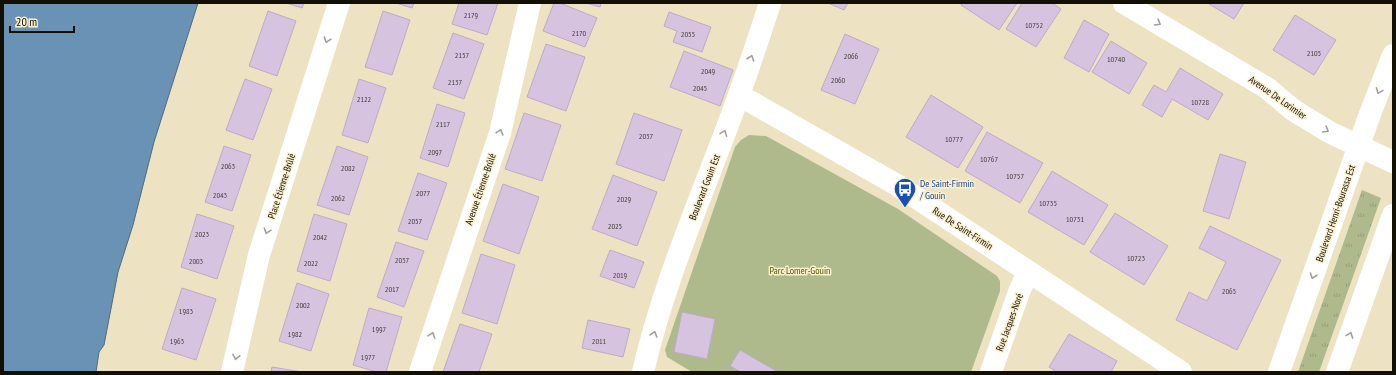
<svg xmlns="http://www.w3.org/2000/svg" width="1396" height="375" viewBox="0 0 1396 375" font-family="'PT Sans Narrow',sans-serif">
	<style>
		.grass { fill: url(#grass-tufts) }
		.green { fill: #aeba8c }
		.water { fill: #6992b4; stroke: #4f6b7f }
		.building { fill: #d5c3e0; stroke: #bdabc8 }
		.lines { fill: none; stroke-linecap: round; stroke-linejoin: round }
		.minor { stroke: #fff; stroke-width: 22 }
		.tertiary { stroke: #fff; stroke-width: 22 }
		.primary { stroke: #fff; stroke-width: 22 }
		.oneway { stroke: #a09f9b }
		.labels { text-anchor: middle; stroke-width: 3; stroke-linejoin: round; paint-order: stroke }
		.number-label { font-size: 8px; fill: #433c3b }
		.street-label { font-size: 10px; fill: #120f04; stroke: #faf0ce }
		.transit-label { font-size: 10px; fill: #164399; stroke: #faf0ce; text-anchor: start }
		.park-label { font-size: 10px; fill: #4a5707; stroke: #faf0ce }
	</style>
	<defs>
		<pattern id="grass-tufts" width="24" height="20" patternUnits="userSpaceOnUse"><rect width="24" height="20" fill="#aeba8c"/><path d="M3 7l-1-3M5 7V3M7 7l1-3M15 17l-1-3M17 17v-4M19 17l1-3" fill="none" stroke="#959f77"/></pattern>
	</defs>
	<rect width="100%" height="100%" fill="#ede2c1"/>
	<path class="grass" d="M1362,190l19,8 -62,174h-21z"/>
	<path class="green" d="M749,135l17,1 132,73 99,67 3,5v10l-29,81h-279l-25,-15 -2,-7 70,-203 6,-7z"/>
	<path class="water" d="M3,3h195l-44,139 -21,83 -15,47 -14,73 -5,7 -3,20h-93z"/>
	<path class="building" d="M286,3h18l-2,5z
		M396,3h18l-2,5z
		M459,3h39l-11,32 -35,-11z
		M554,3h6l37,15 -12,29 -42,-16z
		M586,3h15l-1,4z
		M828,3h20l-4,7z
		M962,3h55l-18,27 -38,-25z
		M1022,3h30l9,6 -25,38 -30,-18z
		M1210,3h34l-10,16 -25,-15z
		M268,11l28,10 -19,55 -28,-10z
		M383,11l27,9 -18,55 -27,-8z
		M669,12l42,15 -9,25 -29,-10 4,-11 -13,-5z
		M1295,15l41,25 -22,35 -41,-25z
		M1084,20l25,14 -20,38 -25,-14z
		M453,33l31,11 -20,55 -31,-11z
		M845,34l34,15 -24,55 -34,-14z
		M1111,41l36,22 -18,31 -37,-22z
		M546,44l39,13 -19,54 -39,-14z
		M684,51l49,19 -13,36 -50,-19z
		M1180,68l43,26 -15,26 -36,-21 -10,18 -20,-12 12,-20 12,7z
		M245,79l27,10 -19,51 -27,-10z
		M359,79l27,9 -18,55 -26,-8z
		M931,95l52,32 -25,41 -52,-31z
		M437,104l28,9 -17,54 -28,-9z
		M524,113l37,12 -19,56 -37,-12z
		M634,113l48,17 -18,51 -48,-17z
		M987,132l56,31 -23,40 -55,-32z
		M224,146l27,9 -19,56 -27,-9z
		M337,146l31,11 -19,58 -32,-10z
		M1220,154l26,8 -17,57 -26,-8z
		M1052,171l56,34 -24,40 -56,-33z
		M418,173l29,10 -20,57 -29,-9z
		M613,175l44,17 -20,54 -45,-17z
		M503,184l36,13 -20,57 -36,-13z
		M1115,213l53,33 -24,39 -54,-33z
		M197,214l37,12 -17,53 -36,-12z
		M314,214l33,10 -17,57 -33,-10z
		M1210,226l71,34 -44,90 -61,-30 13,-28 18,9 19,-39 -27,-14z
		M396,242l28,9 -20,56 -27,-10z
		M610,250l34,12 -10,26 -34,-12z
		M481,254l34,11 -18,59 -35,-11z
		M297,283l32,11 -18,57 -32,-10z
		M182,288l34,11 -20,61 -34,-11z
		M369,308l33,9 -16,55h-9l-24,-7z
		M682,312l33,7 -8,40 -33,-7z
		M588,320l42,9 -7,28 -41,-9z
		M460,324l32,10 -13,38h-36z
		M1069,334l48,27 -6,11h-54l-8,-5z
		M740,350l38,22h-37l-11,-6z
		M272,367l30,5h-31z"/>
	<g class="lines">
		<path class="minor" d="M1124,3l143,85 26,22 38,23 62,29
			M739,95l158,90 284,187
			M232,372l27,-117 80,-252
			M420,372l80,-239 30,-130
			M991,372l28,-80 9,-20"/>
		<path class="tertiary" d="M643,372c22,-96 63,-185 96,-277 11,-31 21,-61 31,-92"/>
		<path class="primary" d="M1279,372l91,-258 23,-59
			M1337,372l56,-157"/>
	</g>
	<defs><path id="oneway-chevron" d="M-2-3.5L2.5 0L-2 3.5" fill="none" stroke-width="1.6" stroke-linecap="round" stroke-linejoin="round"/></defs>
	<g class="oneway">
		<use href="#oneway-chevron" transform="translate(1158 23) rotate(31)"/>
		<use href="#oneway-chevron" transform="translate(327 40) rotate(108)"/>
		<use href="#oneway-chevron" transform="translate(751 58) rotate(-71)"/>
		<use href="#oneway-chevron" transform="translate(1379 91) rotate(111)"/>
		<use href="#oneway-chevron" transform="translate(1326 130) rotate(31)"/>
		<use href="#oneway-chevron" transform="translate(500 132) rotate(-73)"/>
		<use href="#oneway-chevron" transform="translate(724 133) rotate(-69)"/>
		<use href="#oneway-chevron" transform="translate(267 231) rotate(108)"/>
		<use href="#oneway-chevron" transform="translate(1313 276) rotate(109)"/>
		<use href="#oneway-chevron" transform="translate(654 334) rotate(-74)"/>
		<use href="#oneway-chevron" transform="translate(432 335) rotate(-72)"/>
		<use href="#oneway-chevron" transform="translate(1350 335) rotate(-70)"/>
		<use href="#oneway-chevron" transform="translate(236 357) rotate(102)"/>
	</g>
	<defs>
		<g id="bus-pin" transform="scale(1.15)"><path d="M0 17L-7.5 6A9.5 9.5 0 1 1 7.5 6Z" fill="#1a4fb4" stroke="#faf0ce"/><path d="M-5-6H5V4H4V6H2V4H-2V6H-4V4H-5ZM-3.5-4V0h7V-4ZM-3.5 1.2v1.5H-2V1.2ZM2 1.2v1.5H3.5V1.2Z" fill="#fff"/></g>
	</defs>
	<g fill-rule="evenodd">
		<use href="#bus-pin" x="905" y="189"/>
	</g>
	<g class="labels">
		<g class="number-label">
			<text x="471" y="18">2179</text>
			<text x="1034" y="28">10752</text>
			<text x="579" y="36">2170</text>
			<text x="688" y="37">2055</text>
			<text x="1314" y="56">2105</text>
			<text x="462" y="58">2157</text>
			<text x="851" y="59">2066</text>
			<text x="1116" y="62">10740</text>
			<text x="708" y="74">2049</text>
			<text x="838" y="83">2060</text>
			<text x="455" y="85">2137</text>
			<text x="700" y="91">2045</text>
			<text x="364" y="102">2122</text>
			<text x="1200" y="105">10728</text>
			<text x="443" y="127">2117</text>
			<text x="646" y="139">2037</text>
			<text x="954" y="142">10777</text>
			<text x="435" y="155">2097</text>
			<text x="989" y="162">10767</text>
			<text x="228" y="169">2063</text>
			<text x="348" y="171">2082</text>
			<text x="1015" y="179">10757</text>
			<text x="423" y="196">2077</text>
			<text x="220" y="198">2043</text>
			<text x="338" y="201">2062</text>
			<text x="624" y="202">2029</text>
			<text x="1048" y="206">10735</text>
			<text x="1075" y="222">10731</text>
			<text x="415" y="224">2057</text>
			<text x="615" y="229">2025</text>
			<text x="202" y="237">2023</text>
			<text x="320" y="240">2042</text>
			<text x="1136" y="261">10723</text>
			<text x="402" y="263">2037</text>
			<text x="196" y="264">2003</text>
			<text x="311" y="266">2022</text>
			<text x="620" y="278">2019</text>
			<text x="392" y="292">2017</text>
			<text x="1229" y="294">2065</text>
			<text x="303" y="308">2002</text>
			<text x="186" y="314">1983</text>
			<text x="379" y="332">1997</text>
			<text x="295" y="337">1982</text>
			<text x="177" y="344">1963</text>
			<text x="599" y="344">2011</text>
			<text x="368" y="360">1977</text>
		</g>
		<g class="street-label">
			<text transform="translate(1278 97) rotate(35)" y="4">Avenue De Lorimier</text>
			<text transform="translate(281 186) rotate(-72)" y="4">Place Étienne-Brûlé</text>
			<text transform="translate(704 187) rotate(-69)" y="4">Boulevard Gouin Est</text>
			<text transform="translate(480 189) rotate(-71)" y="4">Avenue Étienne-Brûlé</text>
			<text transform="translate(1335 213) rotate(-71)" y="4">Boulevard Henri-Bourassa Est</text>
			<text transform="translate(963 228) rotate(33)" y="4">Rue De Saint-Firmin</text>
			<text transform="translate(1009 322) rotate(-70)" y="4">Rue Jacques-Noré</text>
		</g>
		<g class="transit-label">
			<text x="920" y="187">De Saint-Firmin<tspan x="920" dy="12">/ Gouin</tspan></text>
		</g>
		<g class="park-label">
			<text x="800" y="274">Parc Lomer-Gouin</text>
		</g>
	</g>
	<rect width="1396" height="375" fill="none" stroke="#120f04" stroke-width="8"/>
	<path d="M10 26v6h64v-6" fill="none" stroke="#120f04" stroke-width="2"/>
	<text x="16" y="26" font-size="12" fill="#120f04" stroke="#faf0ce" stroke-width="3" paint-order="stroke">20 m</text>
</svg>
